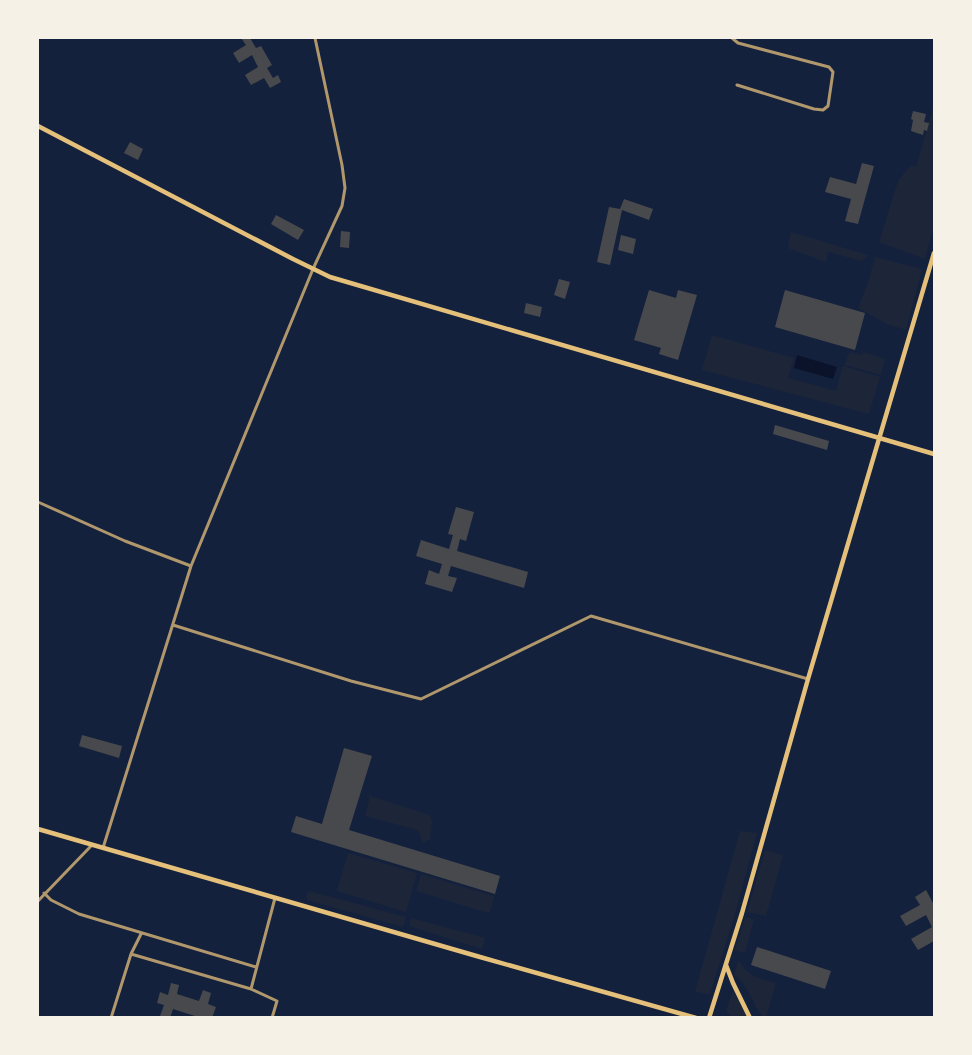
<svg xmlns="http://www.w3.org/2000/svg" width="972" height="1055" viewBox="0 0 972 1055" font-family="'Exo 2',sans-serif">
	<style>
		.green { fill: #1d2539 }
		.water { fill: #0b132b }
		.building { fill: #48494c }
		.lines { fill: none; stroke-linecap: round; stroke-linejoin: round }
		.minor { stroke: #b1986c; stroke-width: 3 }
		.secondary { stroke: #e5c07b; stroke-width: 4.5 }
	</style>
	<rect width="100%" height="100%" fill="#14213d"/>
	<path class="green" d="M934,104v121l-9,34 -46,-17 19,-61 12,-15 6,1z
		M791,232l77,23 -6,6 -34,-9 -2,10 -36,-13 -2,-4z
		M875,257l47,12 -16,61 -19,-6 -29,-16 9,-22z
		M712,335l82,23 -6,20 48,13 7,-25 37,11 -11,37 -167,-44z
		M849,352l13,3 1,-3 22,7 -4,16 -36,-10z
		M370,796l60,19 2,6 -2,18 -7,4 -5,-13 -53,-14z
		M740,831l17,2 -22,81 -25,80 -15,-2z
		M765,850l18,5 -17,61 -19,-4z
		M348,853l69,20 -11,39 -69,-21z
		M421,874l73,22 -4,16 -2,1 -72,-22z
		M309,891l97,26 -3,10 -96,-27 -1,-4z
		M745,917l9,2 -9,34 -10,-3z
		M411,918l74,20 -3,11 -73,-23z
		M738,960c12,17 18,18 38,23l-10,34h-3c-11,-13 -15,-33 -29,-42z
		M733,990l16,27 -18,-1 -5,-5z"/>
	<path class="water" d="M797,355l40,12 -4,12 -39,-11z"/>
	<path class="building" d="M241,38h9l6,10 5,-2 11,19 -5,3 6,10 5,-3 3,7 -11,6 -6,-10 -13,7 -6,-10 13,-8 -6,-12 -13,8 -6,-10 13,-8z
		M913,111l13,3 -2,8 5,1 -2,8 -3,-1 -1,5 -12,-4 2,-11 -2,-1z
		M130,142l13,7 -5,11 -14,-7z
		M862,163l12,3 -16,58 -13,-3 6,-22 -26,-7 5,-15 26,7z
		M624,199l29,10 -4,11 -27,-10 -12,55 -13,-3 12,-55 11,2z
		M276,215l28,15 -6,10 -27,-16z
		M341,231l9,1 -1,16 -9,-1z
		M621,235l15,4 -3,15 -15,-4z
		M559,279l11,3 -5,17 -11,-4z
		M649,290l27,8 2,-8 19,5 -19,65 -19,-6 2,-6 -27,-8z
		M785,290l80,23 -10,37 -80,-23z
		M526,303l16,4 -2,10 -16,-4z
		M775,425l54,16 -2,9 -54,-16z
		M456,507l18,5 -8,29 -6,-2 -3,12 71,21 -4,16 -73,-22 -3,10 9,2 -5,14 -27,-8 4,-14 10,4 3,-10 -26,-8 5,-16 28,9 4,-14 -5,-1z
		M82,735l40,11 -3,12 -40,-12z
		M344,748l28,8 -23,74 151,46 -5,18 -204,-62 5,-16 26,8z
		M926,890l8,15v36l-16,9 -7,-11 21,-12 -6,-12 -20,11 -6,-10 20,-11 -5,-8z
		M757,947l74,24 -6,18 -74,-24z
		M171,983l8,2 -2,9 22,7 4,-11 8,3 -3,11 8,3 -4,11h-17v-2l-22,-7 -3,9 -10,-2 4,-11 -7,-2 3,-11 8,3z"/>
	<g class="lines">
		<path class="minor" d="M732,38l6,5 91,24 4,5 -5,34 -5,4 -9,-1 -77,-24
			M38,502l87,39 66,25
			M173,625l178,56 70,18 170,-83 217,63
			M103,848l88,-282 122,-297 29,-63 3,-18 -3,-23 -27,-127
			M44,893l7,7 28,14 177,53
			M38,901l54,-56
			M131,954l120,35
			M111,1018l20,-64 10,-20
			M272,1018l5,-17 -26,-12 24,-91"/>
		<path class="secondary" d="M38,126l255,133 37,18 604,177
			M38,829l442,128 216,61
			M726,965l7,18 17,35
			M709,1018l33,-105 66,-234 126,-426"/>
	</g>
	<rect width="972" height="1055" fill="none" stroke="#f6f1e7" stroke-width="78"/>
</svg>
